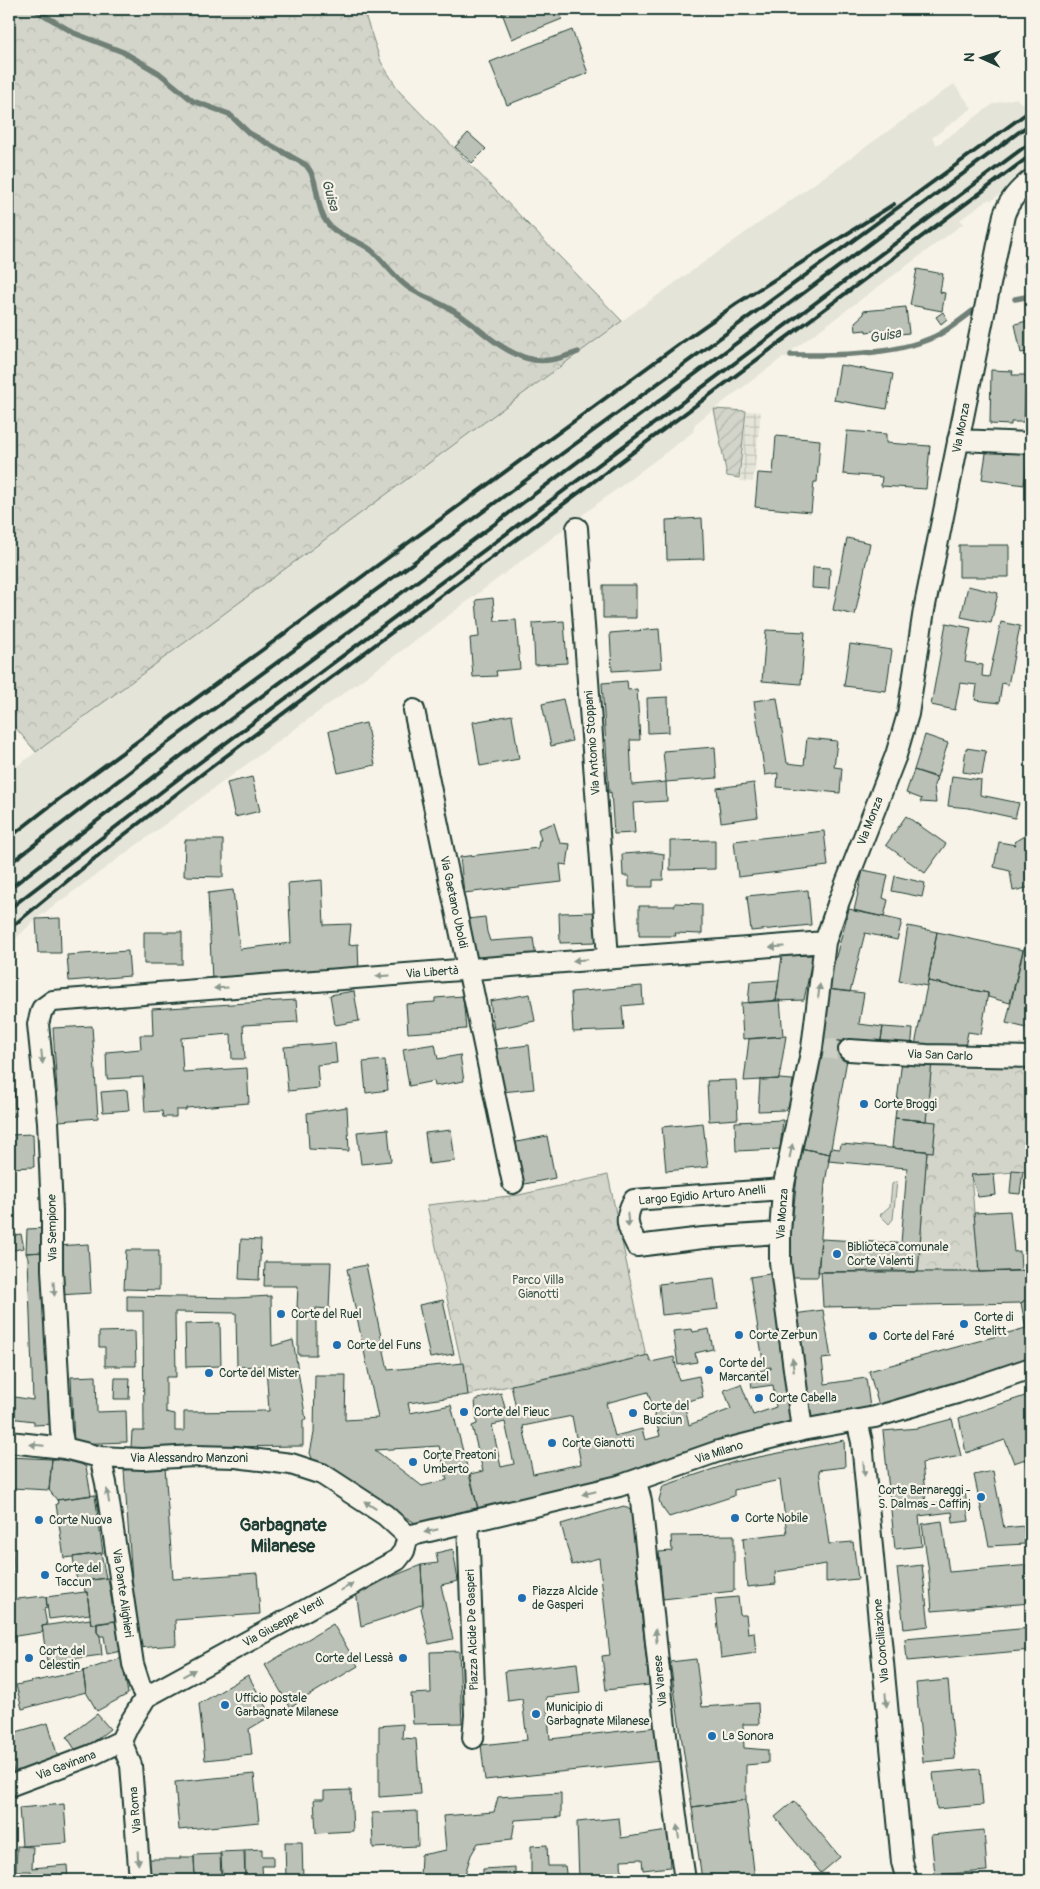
<svg xmlns="http://www.w3.org/2000/svg" width="1040" height="1889" viewBox="0 0 1040 1889" font-family="Pangolin,sans-serif">
	<style>
		.built { fill: #e5e4d9 }
		.industrial { fill: url(#industrial-grid) }
		.grass { fill: #d3d5ca; stroke: #79897f }
		.forest { fill: url(#forest-crowns); stroke: #79897f }
		.garden { fill: url(#garden-furrows); stroke: #79897f }
		.lines { fill: none; stroke-linecap: round; stroke-linejoin: round }
		.stream { stroke: #6f8077; stroke-width: 5.5 }
		.building { fill: #bbc1b6; stroke: #1f3d34; fill-rule: evenodd }
		.minor-tunnel { stroke: #cccfc4; stroke-width: 20; stroke-dasharray: 20 10; stroke-linecap: butt }
		.minor-casing { stroke: #1f3d34; stroke-width: 24 }
		.minor { stroke: #f7f3e8; stroke-width: 20 }
		.rail { stroke: #1f3d34; stroke-width: 4 }
		.oneway { fill: #8b988e }
		.poi-dot { fill: #1f6fb2; stroke: #f7f3e8; stroke-width: 2 }
		.labels { text-anchor: middle; stroke-width: 4.5; stroke-linejoin: round; paint-order: stroke }
		.street-label { font-size: 12px; fill: #1f3d34; stroke: #f7f3e8 }
		.poi-label { font-size: 12px; fill: #1f3d34; stroke: #f7f3e8; text-anchor: start }
		.park-label { font-size: 12px; fill: #435b52; stroke: #f7f3e8 }
		.water-label { font-size: 14px; font-style: italic; fill: #405950; stroke: #f7f3e8 }
		.district-label { font-size: 18px; font-weight: bold; fill: #1f3d34; stroke: #f7f3e8 }
	</style>
	<defs>
		<pattern id="industrial-grid" width="8" height="8" patternUnits="userSpaceOnUse" patternTransform="scale(1.25)"><rect width="8" height="8" fill="#e5e4d9"/><path d="M0 4h8M4 0v8" fill="none" stroke="#c4c4bb"/></pattern>
		<pattern id="forest-crowns" width="20" height="18" patternUnits="userSpaceOnUse" patternTransform="scale(1.25)"><rect width="20" height="18" fill="#d3d5ca"/><path d="M2 6a3 3 0 1 1 6 0M12 15a3 3 0 1 1 6 0" fill="none" stroke="#b5b8ae"/></pattern>
		<pattern id="garden-furrows" width="10" height="10" patternUnits="userSpaceOnUse" patternTransform="scale(1.25)"><rect width="10" height="10" fill="#d3d5ca"/><path d="M-1 1l2-2M0 10L10 0M9 11l2-2" fill="none" stroke="#b5b8ae"/></pattern>
	</defs>
	<rect width="100%" height="100%" fill="#f7f3e8"/>
	<filter id="ink" filterUnits="userSpaceOnUse"><feTurbulence type="fractalNoise" baseFrequency=".02" numOctaves="2"/><feDisplacementMap in="SourceGraphic" scale="10" xChannelSelector="R" yChannelSelector="G"/><feConvolveMatrix kernelMatrix="1 2 1 2 8 2 1 2 1" color-interpolation-filters="sRGB"/></filter>
	<g filter="url(#ink)">
		<path class="built" d="M954,84l18,24 -40,30 5,7 56,-41 23,-6 6,6 9,-7v74l-40,30 -2,-2 -29,21 3,4 -169,125 -5,9h-7l-68,51 -19,15 -2,8 -285,214 -372,273 -27,26v-173l569,-420z"/>
		<path class="industrial" d="M747,411l14,1 -8,70 -13,-1z"/>
		<path class="grass" d="M897,1181l-4,38 -4,5 -9,-9 10,-9 2,-22z"/>
		<path class="forest" d="M9,9h354l18,53 18,29 223,230 -586,431 -27,-32z
			M932,1062l99,4v105l-60,4 8,97h-61l9,-121 6,1 3,-30 -10,-1z
			M608,1175l38,181 -178,39 -41,-190 92,-10z"/>
		<path class="garden" d="M714,409l32,2 -7,67 -12,-2z"/>
		<g class="lines">
			<path class="stream" d="M34,9l40,24 49,19 36,21 34,28 36,13 20,19 57,32c13,15 9,36 18,53 10,19 32,20 47,32 13,11 23,28 38,38 16,10 35,16 51,27 22,15 40,35 66,43 19,6 35,0 52,-6
				M1015,299l16,-3
				M791,355c45,0 103,1 145,-19 14,-7 26,-17 38,-26"/>
		</g>
		<path class="building" d="M512,9h46l4,10 -50,20 -10,-26z
			M572,30l16,43 -81,32 -17,-43z
			M468,133l18,16 -14,14 -17,-16z
			M1029,231l2,1v36l-7,-1z
			M917,269l26,5 -3,18 5,1 -3,18 -32,-6z
			M906,307l3,26 -18,2 -1,-6 -24,3v-2l-10,1 -1,-9 9,-8 -1,-3z
			M943,312l4,7 -6,5 -5,-7z
			M1031,320v31l-10,2 -6,-29z
			M840,365l53,9 -6,35 -53,-9z
			M991,370l22,1 -1,4h14l-2,47h-13v3l-21,-1z
			M847,431l39,3v9l44,3 -4,43 -45,-3 1,-9 -39,-3z
			M776,436l44,4 -3,42h-3l-3,30 -56,-5 3,-34 15,1z
			M987,447l42,6 -5,32 -42,-6z
			M1031,494v23h-4l1,-20h3z
			M702,518l2,41 -37,1 -1,-40z
			M847,538l23,5 -15,72 -22,-5z
			M959,545h50v32h-50z
			M813,567l17,1 -1,21 -17,-1z
			M603,585h33v33h-33z
			M968,586l30,7 -7,30 -30,-6z
			M493,598l2,23 21,-1 4,49 -24,2 1,5 -24,1 -3,-39 9,-1 -3,-37z
			M564,621l3,42 -32,2 -2,-42z
			M1001,622l19,4 -12,59 -6,-2 -3,20 -24,-3 2,-15 -17,-2 -5,27 -24,-5 15,-82 25,5 -6,34 18,3 -1,11 7,1z
			M659,629l3,39 -50,3 -2,-38z
			M766,630l39,2 -4,52 -39,-3z
			M850,644l42,6 -6,41 -42,-5z
			M627,681l1,9 9,-1 3,51h-10l2,45 34,-3 1,19 -34,2 2,30 -21,1 -3,-42 -2,1 -7,-110z
			M668,697l1,35 -21,1 -1,-35z
			M777,698l10,65 17,2 3,-27 30,3 -3,26 8,1 -2,25 -63,-6 1,-14 -13,2 -11,-74z
			M563,699l9,42 -21,5 -9,-42z
			M512,715l7,44 -39,7 -7,-44z
			M366,723l9,42 -37,8 -9,-42z
			M925,735l23,8 -11,34 -23,-7z
			M715,747l2,31 -51,4 -3,-31z
			M966,748l20,3 -4,24 -19,-3z
			M914,770l23,8 -3,7 2,18 -16,-1 2,-3 -16,-6z
			M952,776l29,4 -1,15 39,8 -4,15 -46,-10 -21,-2z
			M252,777l8,34 -25,6 -8,-34z
			M754,783l4,34 -37,5 -4,-34z
			M906,816l40,28 -21,29 -39,-28z
			M554,823l6,20 10,1 -3,21 -7,-1 2,18 -98,11 -4,-36 78,-9 1,-8h2l-3,-11z
			M824,831l4,35 -90,11 -4,-36z
			M1031,832v55l-18,4 -3,-20 -16,-4 5,-25 17,3 -2,-3z
			M185,840h38v37l-39,-1z
			M715,840v29l-45,1v-29z
			M652,852l12,2 -1,26h-10v7h-24v-11h-6l-1,-22z
			M863,870l25,5 -5,23 5,2 -4,17 -30,-6z
			M895,876l30,7 -3,14 -30,-6z
			M322,880l2,45 27,-1 -2,21 9,-1 1,29 -147,8 -4,-88 25,-3 7,59 51,-6 -3,-60z
			M808,890l3,35 -60,6 -4,-35z
			M675,903l27,1v30l-27,-1 1,3h-37v-30h36z
			M849,909l53,12 -5,19 -32,-7 -15,59 -23,-3z
			M596,912l1,30 -37,1 -1,-30z
			M485,917l2,15 3,9 43,-3 3,20 -62,4 -7,-43z
			M60,918l1,35h-23l-2,-34z
			M908,926l29,6 -10,54 -28,-5z
			M144,932h38v32h-38z
			M937,932l86,18 -13,53 -22,-6v-4l-60,-12z
			M1024,948l7,1v80l-25,-6z
			M128,951l2,25 -61,5 -2,-26z
			M813,955l-9,45 -28,1 6,-45z
			M779,980l-3,21 -28,2 2,-21z
			M928,981l60,12 -7,41 -13,-2 -3,15 -50,-2z
			M642,986l1,18 -21,2 2,24 -51,2 -2,-40z
			M827,989l37,4 -5,31 24,3 -3,19 -48,-6 -14,1z
			M354,991l5,30 -24,4 -5,-30z
			M530,994l5,27 -41,8 -4,-28z
			M463,996l3,33 -58,4 -2,-29 29,-2v-4z
			M296,1000l2,22 -55,3 2,34h-13l-1,-25 -50,4 2,34 64,-4 2,35 -63,5v2h-10v7h-13l-1,-6 -17,1 -2,-35 -36,2 -1,-27 35,-3 -1,-14h13l-1,-26z
			M780,1000l3,36 -40,3 -2,-36z
			M92,1026l6,92 -39,3 -6,-93z
			M883,1027l30,2 -2,21 -31,-4z
			M786,1036l-7,43 -35,2 5,-42z
			M832,1040l18,3 -20,111 -30,-6 18,-107z
			M335,1043l2,20 -20,2 2,23 -31,3 -4,-44z
			M9,1044h2l5,72h-7z
			M435,1044l3,15 22,-4 4,26 -29,5 -1,-5 -25,5 -6,-37z
			M529,1045l5,44 -33,3 -5,-43z
			M385,1060l3,30 -22,3 -3,-31z
			M902,1060l30,2 -6,59 -31,-3z
			M779,1079l14,1 -3,24 -5,6 -27,1 2,-31z
			M736,1080l2,39 -29,2 -2,-40z
			M127,1090l2,20 -26,2 -2,-20z
			M347,1107l2,44 -40,-2 -2,-36z
			M895,1118l41,4 -3,30 -41,-4z
			M783,1120l-3,29 -44,2 -1,-29z
			M703,1123l5,44 -42,4 -4,-44z
			M388,1129l3,32 -30,3 -4,-32z
			M451,1130l4,31 -26,3 -4,-31z
			M33,1134l1,33 -25,1v-33z
			M547,1136l8,42 -35,7 -8,-42z
			M841,1144l86,7 -9,121 -25,-1 1,-28h7l6,-75 -79,-7 3,-13 9,1z
			M800,1148l30,6 -5,29 -7,94h-28l1,-44z
			M1012,1170l11,1 -3,23 -10,-1z
			M994,1174l2,21 -18,2 -7,-22z
			M1010,1211l4,41 6,-1 1,20 -42,1 -5,-59z
			M47,1228l-2,24 -19,1 1,-24z
			M21,1234l3,14 -15,3v-15z
			M241,1239l20,1 -2,40 -20,-1z
			M821,1239l73,4 -1,28 -75,1z
			M88,1244l3,49 -32,2 -2,-49z
			M126,1250h33v40l-35,-1z
			M45,1252l10,172 -21,1v-4l-25,-3v-22l24,4 -5,-142 -2,-5z
			M265,1262h66l-2,47 -13,-1v47h-18v-48h-1l1,-21h-34z
			M366,1265l22,105 76,-7 4,32 -60,8 2,10 41,-8 27,104 -61,15 -104,-63 -3,-8 4,-20 1,-58h31l-1,45 33,-2 -31,-149zM439,1446l8,34 -25,6 -47,-36z
			M1031,1270v26l-10,7 -198,4 -2,-35h158z
			M776,1273l20,146 -141,49 -2,-6 -42,16 -133,31 -8,-35 13,-3 -11,-45 5,-2 -2,-24 26,-7 7,26 10,-1 -7,-33 78,-15 59,-15 3,7 23,-5 5,23 20,-4 4,21 -19,5 5,23 42,-16 -7,-19 17,-6 12,31 23,-8 -3,-22 -21,3 -2,-16 21,-3v-2l-7,1 -14,-91zM648,1392l12,44 -15,4 -3,-11 -27,7 -9,-33zM572,1416l9,48 -48,10 -10,-48zM505,1422l9,42 -13,3 -9,-42z
			M714,1278l4,31 -56,6 -3,-31z
			M127,1296l109,2 35,-2 1,50 21,-6 13,80h-3v26l-172,2 1,-17h12l-1,-120h-16zM175,1312l61,1 1,54 29,-1 3,45 -85,1v19h-9v-17l-9,-2v-35h10z
			M1031,1296v66l-151,48 -11,-39 157,-43 -5,-25z
			M443,1300l11,54 -24,4 -11,-53z
			M823,1310l8,48 -9,1 3,25 41,-6 4,30 -63,10 -13,-104z
			M220,1323l1,43 -35,1 -1,-43z
			M692,1329l1,3 16,-3 4,20 -18,4 2,9 -19,3 -5,-34z
			M135,1331l1,35h-31v-19h-6v-15z
			M96,1376l1,36 29,-1 1,31 -53,2 -3,-67z
			M115,1378h15l-1,21h-15z
			M1031,1385v28l-6,-17 2,-9z
			M1025,1396l6,17v44l-17,6 -9,-23 -39,13 -7,-35z
			M952,1419l9,37 -39,7 4,41 25,-3 -1,-7 15,-2 4,29 -16,2 -1,-11 -33,4 3,30 -27,3 -12,-118 35,-3z
			M844,1440l1,27 -26,3 10,74 24,-2 5,37 -32,3v-18l-51,8 1,12 -29,3 -4,-49 44,-5 -7,-53 -46,10v6l-65,21 -8,-11 -2,-6 4,-14 71,-24z
			M9,1457l43,2 -3,31 -38,-2 3,85h-5z
			M1031,1457v23l-6,-21z
			M52,1459l26,3 8,5 5,28 -34,5 -8,-10z
			M165,1467l8,112 84,-6 3,41 -85,6 1,25 -39,3 -13,-178z
			M993,1471l11,57 20,-2 1,18 -36,2 -15,-71z
			M95,1495l8,58 -39,5 -8,-54 2,-1 -1,-3z
			M624,1506l11,7 6,47 -5,1 13,124 -43,5 -4,-34 8,-1 -11,-97 -27,7 -11,-41z
			M942,1521l7,51 82,-7v38l-99,8 -3,-38 -7,-49z
			M734,1535v56l-71,8 -4,-47 13,-1 -1,-15z
			M453,1549l5,32 -17,4 12,54 -24,5 -8,-36 2,-2 -2,-41 17,-2 -2,-10z
			M101,1553l5,25 -29,4 -4,-25z
			M421,1565l2,39 -28,11 -34,11 -5,-35z
			M922,1565l7,61 -25,3 -7,-61z
			M108,1578l7,43 -24,3 -4,-32h-2l-1,-11z
			M85,1592h2l3,22 -41,5 -3,-22z
			M44,1596l2,1 1,11 -3,1 3,16 -5,1 1,6 -34,5v-37z
			M738,1597l2,18h6l2,18 6,-1 2,21 -35,5 -6,-59z
			M90,1619l1,5h6v8l3,4 2,19 -55,7 -5,-36z
			M115,1621l6,30 -14,3 -3,-18h-4l-3,-4v-8z
			M333,1624l25,42 -68,41 -25,-42z
			M1031,1628v22l-124,11 -2,-22z
			M459,1651l3,72 -49,1 -2,-30 20,-1 -1,-41z
			M122,1658l6,36 -31,17 -11,-19 -3,-21z
			M696,1659l6,48 56,-4 1,21h-16l1,24 24,2v13l-22,2v35l-54,7 -22,-145z
			M577,1663l3,30 -34,4 4,42 107,-12 4,34 -176,19 -4,-35 46,-5 -5,-41 -14,2 -3,-30z
			M83,1671l3,21 -64,17 -6,-24z
			M248,1675l23,41 -22,13 3,26 -47,5 -6,-56z
			M948,1680l7,79 -32,3 -7,-79z
			M97,1714l13,15 -32,25 -11,-17z
			M48,1723l11,38 -45,14 -5,-29v-12z
			M403,1724l-1,14 14,1 4,55 -41,3v-71z
			M980,1769l3,36 -46,4 -4,-36z
			M254,1774l5,48 -80,8 -4,-48z
			M351,1790l2,41 -37,2 -2,-34h10v-8z
			M561,1793v24l-46,3 -3,19 -34,4 -7,12 -8,25h-16v-3h-27l1,-22 25,-5 -3,-34 51,-4 4,-15z
			M746,1800l9,80h-53l-10,-73z
			M794,1801l46,56 -19,16 -46,-56z
			M64,1804l3,39 -45,3 -3,-38z
			M417,1811l1,35 -45,2 -1,-35z
			M619,1818l2,20 47,-7 2,36 -27,3 -1,-11 -21,1 1,20h-43l-2,-58z
			M984,1830l3,41 -52,4 -4,-40z
			M285,1842h17l1,38h-17z
			M547,1845l1,21h17l2,14h-36v-34z
			M17,1846l16,1 -1,21 35,-3 1,15h-36l-1,-9h-15z
			M262,1849v7h11v10h-11l1,14h-18v-30z
			M244,1851l1,28 -24,1 -1,-28z
			M221,1854l1,23 -27,1 -1,-23z
			M180,1857h14l1,22 -48,1 -1,-21h34z
			M515,1867v13h-32v-11z"/>
		<g class="lines">
			<path class="minor-tunnel" d="M817,1048l32,2"/>
			<g class="minor-casing">
				<path id="minor" d="M958,440l73,3
					M577,528l31,430
					M414,710l99,473
					M849,1050l78,5 104,2
					M780,1233l-77,5 -66,8c-9,-18 -14,-27 -3,-46l149,-11
					M857,1421l5,21 40,420 5,18
					M802,1430l-22,-168v-29l3,-44 29,-141 13,-106 14,-41 57,-146 12,-41 16,-104 80,-395c5,-15 15,-25 27,-35
					M9,1442l55,6 36,9 42,2 52,-3 42,1 55,7 31,10 63,41 23,21
					M64,1448l-3,-17 -9,-162v-58l-4,-89 -10,-98 4,-15 11,-8 772,-59
					M100,1457l6,26 27,181 7,22 6,11
					M636,1482l5,19c14,126 25,253 44,379
					M468,1522l7,193 -2,23
					M408,1536l211,-50 100,-35 83,-21 73,-13 82,-24 74,-25
					M121,1741l7,-15 18,-29 251,-137 7,-9 4,-15
					M121,1741l10,24 9,115
					M9,1786l83,-31 29,-14"/>
			</g>
			<use href="#minor" class="minor"/>
			<path class="rail" d="M9,838l50,-39 623,-457 54,-38 158,-100
				M9,864l165,-126 857,-628
				M9,889l177,-137 279,-206 566,-423
				M9,909l186,-143 836,-624
				M9,929l97,-80 96,-75 829,-619"/>
		</g>
		<defs><path id="oneway-solid" d="M-6-.8H1V-3.2L6.5 0L1 3.2V.8H-6Z" transform="scale(1.25)"/></defs>
		<g class="oneway">
			<use href="#oneway-solid" transform="translate(777 947) rotate(176)"/>
			<use href="#oneway-solid" transform="translate(580 960) rotate(175)"/>
			<use href="#oneway-solid" transform="translate(383 976) rotate(176)"/>
			<use href="#oneway-solid" transform="translate(221 988) rotate(176)"/>
			<use href="#oneway-solid" transform="translate(819 991) rotate(-83)"/>
			<use href="#oneway-solid" transform="translate(42 1057) rotate(84)"/>
			<use href="#oneway-solid" transform="translate(791 1151) rotate(-78)"/>
			<use href="#oneway-solid" transform="translate(628 1220) rotate(84)"/>
			<use href="#oneway-solid" transform="translate(54 1289) rotate(86)"/>
			<use href="#oneway-solid" transform="translate(793 1365) rotate(-97)"/>
			<use href="#oneway-solid" transform="translate(37 1445) rotate(-175)"/>
			<use href="#oneway-solid" transform="translate(864 1469) rotate(85)"/>
			<use href="#oneway-solid" transform="translate(589 1493) rotate(167)"/>
			<use href="#oneway-solid" transform="translate(108 1496) rotate(-99)"/>
			<use href="#oneway-solid" transform="translate(370 1505) rotate(-147)"/>
			<use href="#oneway-solid" transform="translate(431 1531) rotate(167)"/>
			<use href="#oneway-solid" transform="translate(347 1587) rotate(-29)"/>
			<use href="#oneway-solid" transform="translate(656 1636) rotate(-96)"/>
			<use href="#oneway-solid" transform="translate(189 1673) rotate(-29)"/>
			<use href="#oneway-solid" transform="translate(886 1700) rotate(85)"/>
			<use href="#oneway-solid" transform="translate(678 1832) rotate(-98)"/>
			<use href="#oneway-solid" transform="translate(138 1858) rotate(87)"/>
		</g>
	</g>
	<g class="poi-dot">
		<circle cx="864" cy="1104" r="5"/>
		<circle cx="837" cy="1254" r="5"/>
		<circle cx="281" cy="1314" r="5"/>
		<circle cx="964" cy="1324" r="5"/>
		<circle cx="739" cy="1335" r="5"/>
		<circle cx="873" cy="1336" r="5"/>
		<circle cx="337" cy="1345" r="5"/>
		<circle cx="709" cy="1370" r="5"/>
		<circle cx="209" cy="1373" r="5"/>
		<circle cx="759" cy="1398" r="5"/>
		<circle cx="464" cy="1412" r="5"/>
		<circle cx="633" cy="1413" r="5"/>
		<circle cx="552" cy="1443" r="5"/>
		<circle cx="413" cy="1462" r="5"/>
		<circle cx="981" cy="1497" r="5"/>
		<circle cx="735" cy="1518" r="5"/>
		<circle cx="39" cy="1520" r="5"/>
		<circle cx="45" cy="1575" r="5"/>
		<circle cx="522" cy="1598" r="5"/>
		<circle cx="29" cy="1658" r="5"/>
		<circle cx="403" cy="1658" r="5"/>
		<circle cx="225" cy="1705" r="5"/>
		<circle cx="536" cy="1714" r="5"/>
		<circle cx="712" cy="1736" r="5"/>
	</g>
	<g class="labels">
		<g class="street-label">
			<text transform="translate(961 428) rotate(-79)" y="4">Via Monza</text>
			<text transform="translate(592 743) rotate(-94)" y="4">Via Antonio Stoppani</text>
			<text transform="translate(870 821) rotate(-69)" y="4">Via Monza</text>
			<text transform="translate(454 902) rotate(78)" y="4">Via Gaetano Uboldi</text>
			<text transform="translate(432 972) rotate(-4)" y="4">Via Libertà</text>
			<text transform="translate(940 1055) rotate(2)" y="4">Via San Carlo</text>
			<text transform="translate(702 1195) rotate(-5)" y="4">Largo Egidio Arturo Anelli</text>
			<text transform="translate(782 1214) rotate(-86)" y="4">Via Monza</text>
			<text transform="translate(52 1228) rotate(-91)" y="4">Via Sempione</text>
			<text transform="translate(719 1452) rotate(-18)" y="4">Via Milano</text>
			<text x="189" y="1462">Via Alessandro Manzoni</text>
			<text transform="translate(123 1593) rotate(82)" y="4">Via Dante Alighieri</text>
			<text transform="translate(283 1622) rotate(-29)" y="4">Via Giuseppe Verdi</text>
			<text transform="translate(472 1630) rotate(-92)" y="4">Piazza Alcide De Gasperi</text>
			<text transform="translate(881 1641) rotate(-95)" y="4">Via Conciliazione</text>
			<text transform="translate(660 1681) rotate(-96)" y="4">Via Varese</text>
			<text transform="translate(66 1765) rotate(-21)" y="4">Via Gavinana</text>
			<text transform="translate(135 1810) rotate(-95)" y="4">Via Roma</text>
		</g>
		<g class="poi-label">
			<text x="874" y="1108">Corte Broggi</text>
			<text x="847" y="1251">Biblioteca comunale<tspan x="847" dy="14">Corte Valenti</tspan></text>
			<text x="291" y="1318">Corte del Ruel</text>
			<text x="974" y="1321">Corte di<tspan x="974" dy="14">Stelitt</tspan></text>
			<text x="749" y="1339">Corte Zerbun</text>
			<text x="883" y="1340">Corte del Faré</text>
			<text x="347" y="1349">Corte del Funs</text>
			<text x="719" y="1367">Corte del<tspan x="719" dy="14">Marcantel</tspan></text>
			<text x="219" y="1377">Corte del Mister</text>
			<text x="769" y="1402">Corte Cabella</text>
			<text x="643" y="1410">Corte del<tspan x="643" dy="14">Busciun</tspan></text>
			<text x="474" y="1416">Corte del Pieuc</text>
			<text x="562" y="1447">Corte Gianotti</text>
			<text x="423" y="1459">Corte Preatoni<tspan x="423" dy="14">Umberto</tspan></text>
			<text x="971" y="1494" text-anchor="end">Corte Bernareggi -<tspan x="971" dy="14">S. Dalmas - Caffinj</tspan></text>
			<text x="745" y="1522">Corte Nobile</text>
			<text x="49" y="1524">Corte Nuova</text>
			<text x="55" y="1572">Corte del<tspan x="55" dy="14">Taccun</tspan></text>
			<text x="532" y="1595">Piazza Alcide<tspan x="532" dy="14">de Gasperi</tspan></text>
			<text x="39" y="1655">Corte del<tspan x="39" dy="14">Celestin</tspan></text>
			<text x="393" y="1662" text-anchor="end">Corte del Lessà</text>
			<text x="235" y="1702">Ufficio postale<tspan x="235" dy="14">Garbagnate Milanese</tspan></text>
			<text x="546" y="1711">Municipio di<tspan x="546" dy="14">Garbagnate Milanese</tspan></text>
			<text x="722" y="1740">La Sonora</text>
		</g>
		<g class="park-label">
			<text x="538" y="1284">Parco Villa<tspan x="538" dy="14">Gianotti</tspan></text>
		</g>
		<g class="water-label">
			<text transform="translate(331 195) rotate(74)" y="5">Guisa</text>
			<text transform="translate(885 335) rotate(-10)" y="5">Guisa</text>
		</g>
		<g class="district-label">
			<text x="283" y="1531">Garbagnate<tspan x="283" dy="21">Milanese</tspan></text>
		</g>
	</g>
	<rect width="1040" height="1889" fill="none" stroke="#f7f3e8" stroke-width="30"/>
	<rect x="15" y="15" width="1010" height="1859" fill="none" stroke="#1f3d34" stroke-width="2" filter="url(#ink)"/>
	<g transform="translate(982 58) rotate(273)" stroke="#f7f3e8" stroke-width="4" paint-order="stroke">
	<path d="M0-4L9 19L0 12L-9 19Z" fill="#1f3d34"/>
	<text y="-8" font-size="14" font-weight="bold" text-anchor="middle" fill="#1f3d34">N</text>
	</g>
</svg>
